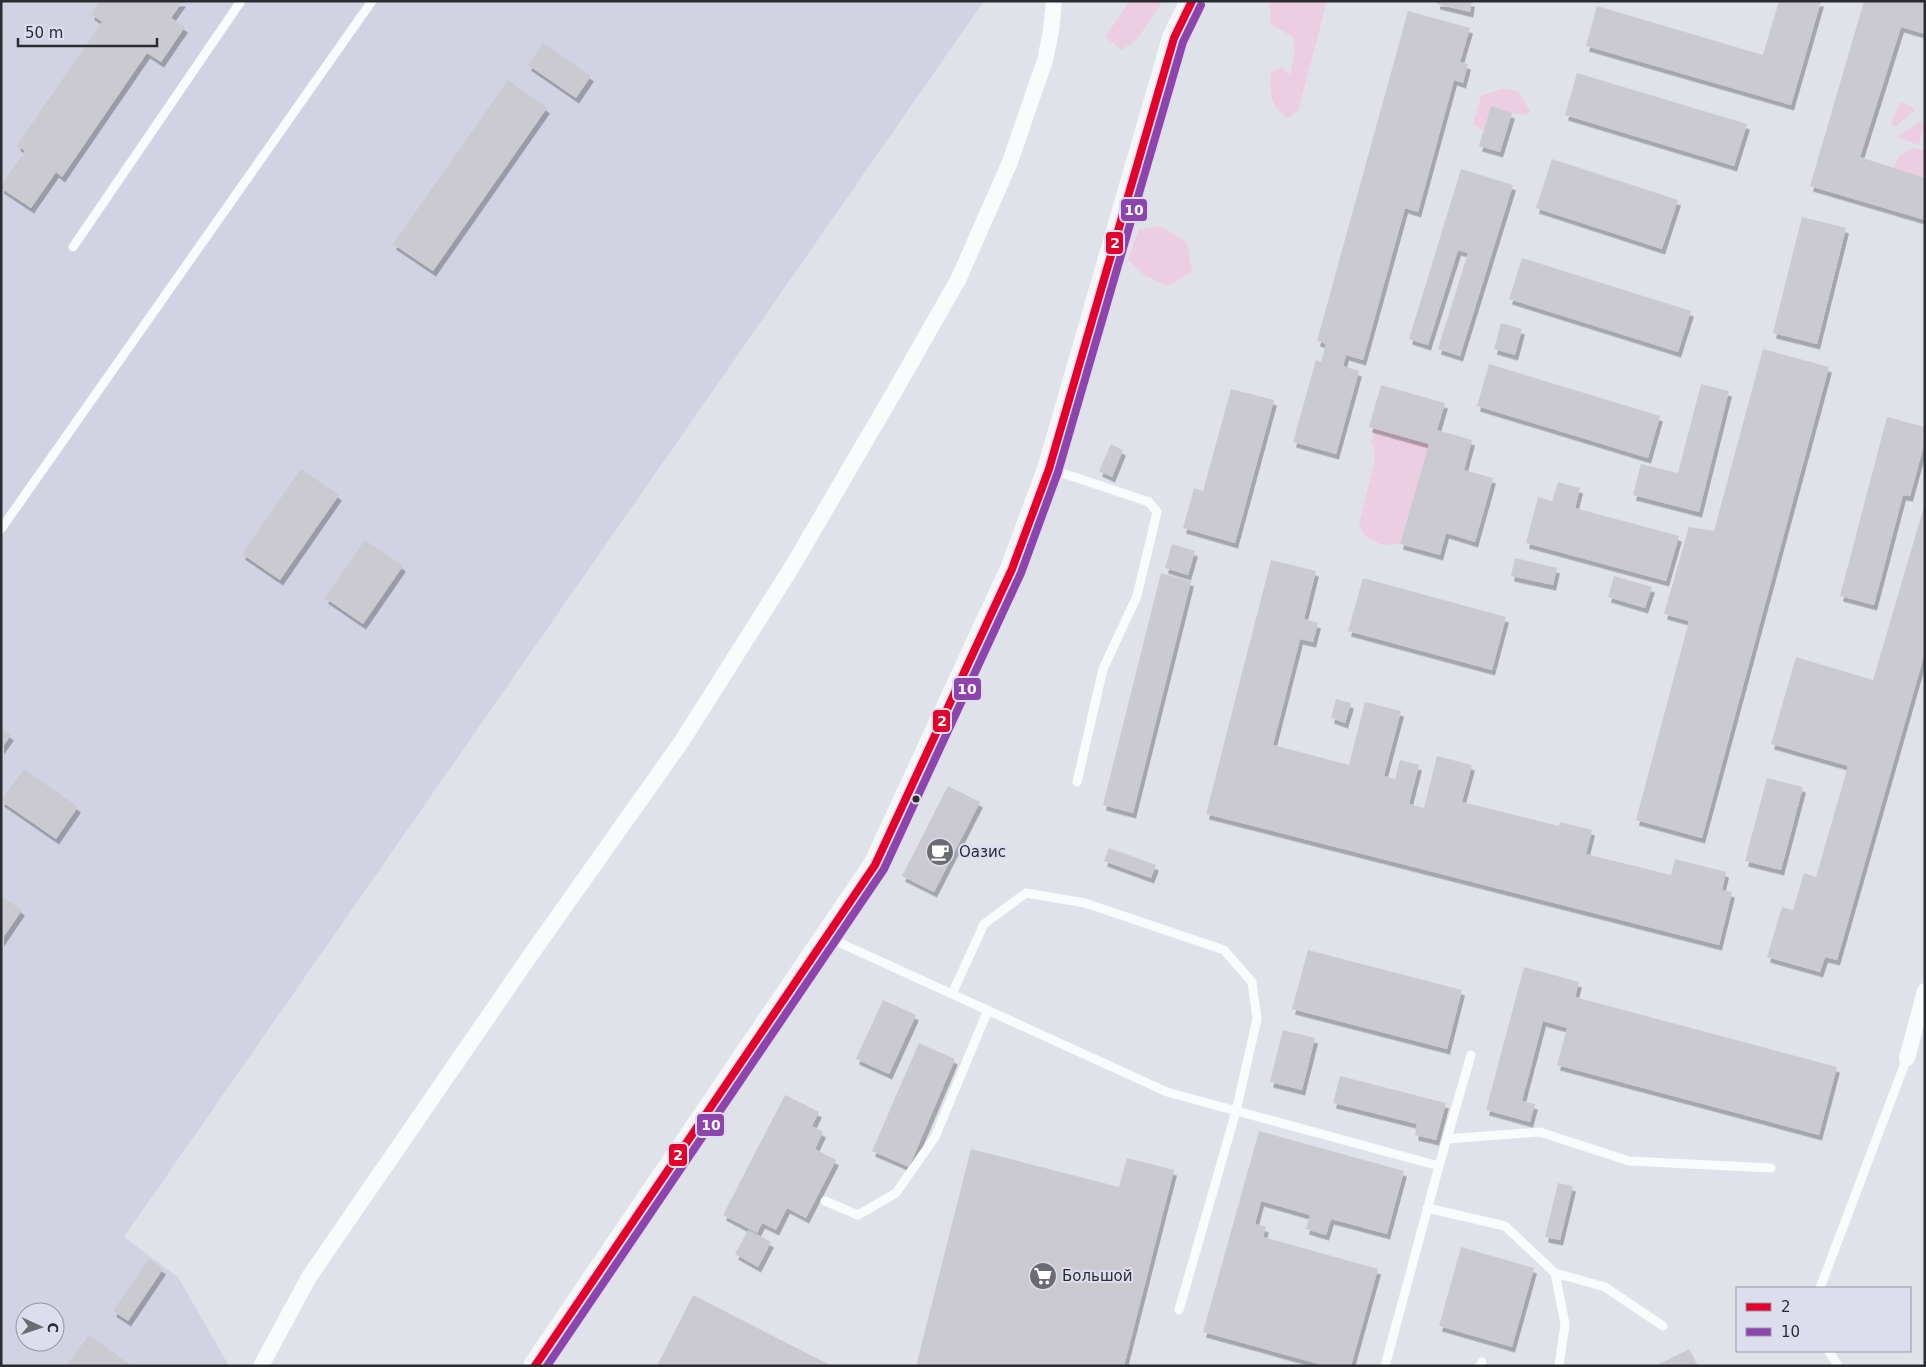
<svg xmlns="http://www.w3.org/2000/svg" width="1926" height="1367" viewBox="0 0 1926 1367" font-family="'DejaVu Sans',sans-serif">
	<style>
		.built { fill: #d1d3e2; fill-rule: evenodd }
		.green { fill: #edcde1 }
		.building { fill: #cbcad0; filter: url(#shadow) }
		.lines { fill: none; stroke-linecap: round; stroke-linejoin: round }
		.lane { stroke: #fafbfc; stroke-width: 9 }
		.street { stroke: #fafbfc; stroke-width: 16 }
		.secondary { stroke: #f6f7f9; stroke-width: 24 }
		.bus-1-casing { stroke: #dddeed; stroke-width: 11 }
		.bus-2-casing { stroke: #dddeed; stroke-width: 11 }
		.bus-1 { stroke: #e4002b; stroke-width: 8 }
		.bus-2 { stroke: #8e44ad; stroke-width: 8 }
		.bus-dot { fill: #2b2c31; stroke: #dddeed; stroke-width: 2 }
		.labels { text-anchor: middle; stroke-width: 4; stroke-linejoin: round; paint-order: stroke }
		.poi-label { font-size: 15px; fill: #2b2c31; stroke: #dddeed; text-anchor: start }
		.line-badge { stroke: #dddeed; stroke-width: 2 }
		.badge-label { font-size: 14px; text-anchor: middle; font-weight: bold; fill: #fff }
	</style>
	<defs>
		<filter id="shadow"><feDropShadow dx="3" dy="5.5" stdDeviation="0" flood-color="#0004"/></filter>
	</defs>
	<rect width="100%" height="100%" fill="#e0e2ea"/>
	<path class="built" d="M1,1h983l-860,1236 54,40 51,89h-228zM25,1312h30v30h-30z"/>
	<path class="green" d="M1130,1h33l-26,38 -15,11 -17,-13z
		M1270,1h57l-29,110 -10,7c-20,-12 -17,-26 -17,-46l11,-5 8,8 5,-22 -2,-16 -22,-13z
		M1502,89l16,2 12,20 -4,4 -14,-2 -21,-6 -8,24 -10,-7 8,-28z
		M1900,102l13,5 1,4 -19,16 -4,-3z
		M1920,121l4,4 -5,20 -22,-8z
		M1913,148l12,2v28l-31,-10 5,-12z
		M1160,226l27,16 5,30 -25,14 -23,-11 -16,-15 11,-31z
		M1375,429l54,15 -29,100 -18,1 -18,-10 -5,-11 15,-60 1,-14 -4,-7z"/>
	<path class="building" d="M100,1h83l-12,17 14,9 -24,35 -14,-9 -85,124 -6,-5 -25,36 -30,-20v-2l24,-35 -8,-6 85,-123 -11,-8z
		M1437,1h35l-2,11 -33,-8z
		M1779,1h42l-30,104 -205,-59 11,-40 166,49z
		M1864,1h61v33l-24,-7 -41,130 65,21v42l-115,-34z
		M1408,11l62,17 -10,34 8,2 -5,19 -9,-3 -36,132 -13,-4 -42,152 -17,-5 -3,11 16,5 -23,83 -43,-12 23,-82 5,2 5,-18 -9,-3z
		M543,43l48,33 -15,22 -48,-33z
		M1577,73l170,51 -13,42 -169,-51z
		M508,80l39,28 -114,163 -40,-27z
		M1491,106l21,7 -12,39 -21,-6z
		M1552,159l126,41 -16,49 -126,-41z
		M1461,169l52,16 -53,171 -22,-7 30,-96 -10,-3 -30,95 -19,-6z
		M1802,217l44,11 -29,116 -44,-11z
		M1522,258l169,53 -13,41 -169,-53z
		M1501,323l21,6 -7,26 -21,-6z
		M1763,349l66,18 -127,471 -66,-18 53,-199 -25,-7 25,-87 25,4z
		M1489,364l171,52 -12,42 -171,-52z
		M1701,384l28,7 -30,121 -66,-17 8,-31 37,9z
		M1381,385l64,18 -8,27 35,10 -8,30 29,8 -18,64 -29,-9 -6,22 -40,-11 29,-100 -60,-17z
		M1231,389l43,11 -39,143 -52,-15 11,-40 9,3z
		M1887,417l38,10v14l-15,55 -7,-1 -29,110 -34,-9z
		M1111,444l12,6 -11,27 -13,-6z
		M301,469l38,26 -59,85 -38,-26z
		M1558,482l22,6 -5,20 104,28 -13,45 -140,-38 12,-46 14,4z
		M1925,503v149l-88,308 -12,-3 -5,15 -53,-15 15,-50 11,3 11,-37 12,4 32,-111 -77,-22 25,-87 77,23z
		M365,540l38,26 -40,58 -38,-26z
		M1172,544l23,7 -7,24 -23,-7z
		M1515,558l42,10 -4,17 -42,-9z
		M1271,560l45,11 -12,48 14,4 -5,19 -13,-3 -27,106 76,20 16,-63 36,9 -17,65 11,3 5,-19 19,5 -10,39 15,4 13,-52 35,9 -10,37 97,24 1,-4 32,8 -6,24 85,21 4,-16 51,13 -4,18 10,2 -13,53 -513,-131z
		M1161,573l30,8 -58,232 -30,-8z
		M1614,576l38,11 -7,21 -37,-11z
		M1363,578l143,39 -14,53 -144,-39z
		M1336,699l15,4 -6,20 -14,-5z
		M1,728l10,7 -10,14z
		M24,769l54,38 -22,32 -55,-38z
		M1767,778l36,9 -22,83 -36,-9z
		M948,786l32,16 -46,90 -32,-16z
		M1109,848l47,17 -5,13 -47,-17z
		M1,896l21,14 -21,31z
		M1308,950l154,40 -15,59 -155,-40z
		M1524,967l55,15 -4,15 262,70 -18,68 -262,-70 10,-37 -24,-7 -21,80 13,3 -5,18 -44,-12z
		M883,1000l33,15 -27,59 -33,-15z
		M1283,1030l32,8 -13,52 -32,-8z
		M919,1043l36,16 -46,108 -37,-16z
		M1340,1076l106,27 -10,37 -21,-5 2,-11 -84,-21z
		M785,1095l34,17 -7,14 11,6 -8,17 21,11 -30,58 -19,-10 -11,22 -14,-7 -5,10 -34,-18z
		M1259,1131l145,40 -17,63 -56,-15 -5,16 -20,-6 4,-14 -49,-14 -6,23 11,3 -3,10 115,32 -27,97h-25l-123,-34z
		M971,1149l148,38 8,-29 47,12 -50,196h-208z
		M1558,1183l15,3 -13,54 -15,-3z
		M748,1230l23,12 -13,25 -23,-13z
		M1461,1247l73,21 -22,79 -73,-21z
		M149,1259l14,10 -35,52 -15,-10z
		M693,1295l139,71h-175z
		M89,1335l43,31h-66z
		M1689,1349l8,17h-42z"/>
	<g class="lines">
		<path class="lane" d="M73,247l168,-246
			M1050,469l99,33 8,10 -20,84 -34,73 -26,113
			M1,529l371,-528
			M827,937l340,155 272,74
			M952,994l32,-70 42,-31 59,10 139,47 28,32 5,37 -21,92 -57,199
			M1447,1139l93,-7 89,29 142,7
			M825,1201l33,14 38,-22 39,-56 53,-127
			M1427,1208l78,18 50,47 10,51 -6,42
			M1555,1273l50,14 58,39
			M1820,1288l87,-230
			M1829,1351l9,15
			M1385,1366l54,-200 32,-111
			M1480,1366l2,-4"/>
		<path class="street" d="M1907,1058l18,-67
			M261,1366l48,-89 223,-324 150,-212 110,-174 101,-173 66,-116 51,-116 35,-102 6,-29 3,-30"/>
		<path class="secondary" d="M535,1366l340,-501 137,-296 37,-100 125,-431 18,-37"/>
		<g class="bus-1-casing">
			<path id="bus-1" d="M535,1366l340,-501 137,-296 37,-100 125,-431 18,-37"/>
		</g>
		<g class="bus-2-casing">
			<path id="bus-2" d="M547,1366l337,-497 137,-296 37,-101 125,-430 18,-37"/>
		</g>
		<use href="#bus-1" class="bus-1"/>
		<use href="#bus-2" class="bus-2"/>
	</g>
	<defs>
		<g id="cafe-disc" transform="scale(1.4375)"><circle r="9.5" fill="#6a6c72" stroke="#dddeed"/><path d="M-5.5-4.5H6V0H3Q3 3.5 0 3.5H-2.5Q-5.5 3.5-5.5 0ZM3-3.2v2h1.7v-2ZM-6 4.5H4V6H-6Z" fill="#fff"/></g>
		<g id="supermarket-disc" transform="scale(1.4375)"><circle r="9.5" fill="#6a6c72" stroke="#dddeed"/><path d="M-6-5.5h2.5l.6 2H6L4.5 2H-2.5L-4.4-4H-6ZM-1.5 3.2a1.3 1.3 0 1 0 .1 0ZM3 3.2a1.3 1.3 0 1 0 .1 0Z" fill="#fff"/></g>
	</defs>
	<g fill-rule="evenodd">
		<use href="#cafe-disc" x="940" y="852"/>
		<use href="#supermarket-disc" x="1043" y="1276"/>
	</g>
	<circle class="bus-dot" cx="916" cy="799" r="4.5"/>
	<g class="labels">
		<g class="poi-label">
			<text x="959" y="857">Оазис</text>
			<text x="1062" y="1281">Большой</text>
		</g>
	</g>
	<g class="line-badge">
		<rect x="1120" y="198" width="28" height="24" rx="5" fill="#8e44ad"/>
		<rect x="1105" y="231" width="19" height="24" rx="5" fill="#e4002b"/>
		<rect x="953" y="677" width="29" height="24" rx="5" fill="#8e44ad"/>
		<rect x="932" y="709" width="19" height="24" rx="5" fill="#e4002b"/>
		<rect x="696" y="1113" width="29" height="24" rx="5" fill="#8e44ad"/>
		<rect x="668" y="1143" width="20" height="24" rx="5" fill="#e4002b"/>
	</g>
	<g class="badge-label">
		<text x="1134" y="215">10</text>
		<text x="1115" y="248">2</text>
		<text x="967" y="694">10</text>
		<text x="942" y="726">2</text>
		<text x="711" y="1130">10</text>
		<text x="678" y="1160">2</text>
	</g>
	<rect width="1926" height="1367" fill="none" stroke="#2b2c31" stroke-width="5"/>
	<rect x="1736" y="1287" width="175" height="65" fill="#dddeed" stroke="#9697a2"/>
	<rect x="1746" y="1303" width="25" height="8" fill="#e4002b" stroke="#9697a2"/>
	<text x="1781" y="1312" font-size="15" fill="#2b2c31">2</text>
	<rect x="1746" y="1328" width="25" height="8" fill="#8e44ad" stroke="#9697a2"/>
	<text x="1781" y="1337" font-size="15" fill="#2b2c31">10</text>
	<g transform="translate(40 1327) rotate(93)"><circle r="24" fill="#dddeed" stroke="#9697a2"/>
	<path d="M0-4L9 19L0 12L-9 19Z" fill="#6a6c72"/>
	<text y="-8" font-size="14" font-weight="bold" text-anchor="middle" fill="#2b2c31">С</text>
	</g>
	<path d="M18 38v8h139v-8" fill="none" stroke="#2b2c31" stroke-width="2.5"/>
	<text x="25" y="38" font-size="15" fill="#2b2c31" stroke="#dddeed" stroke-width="4" paint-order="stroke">50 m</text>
</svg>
